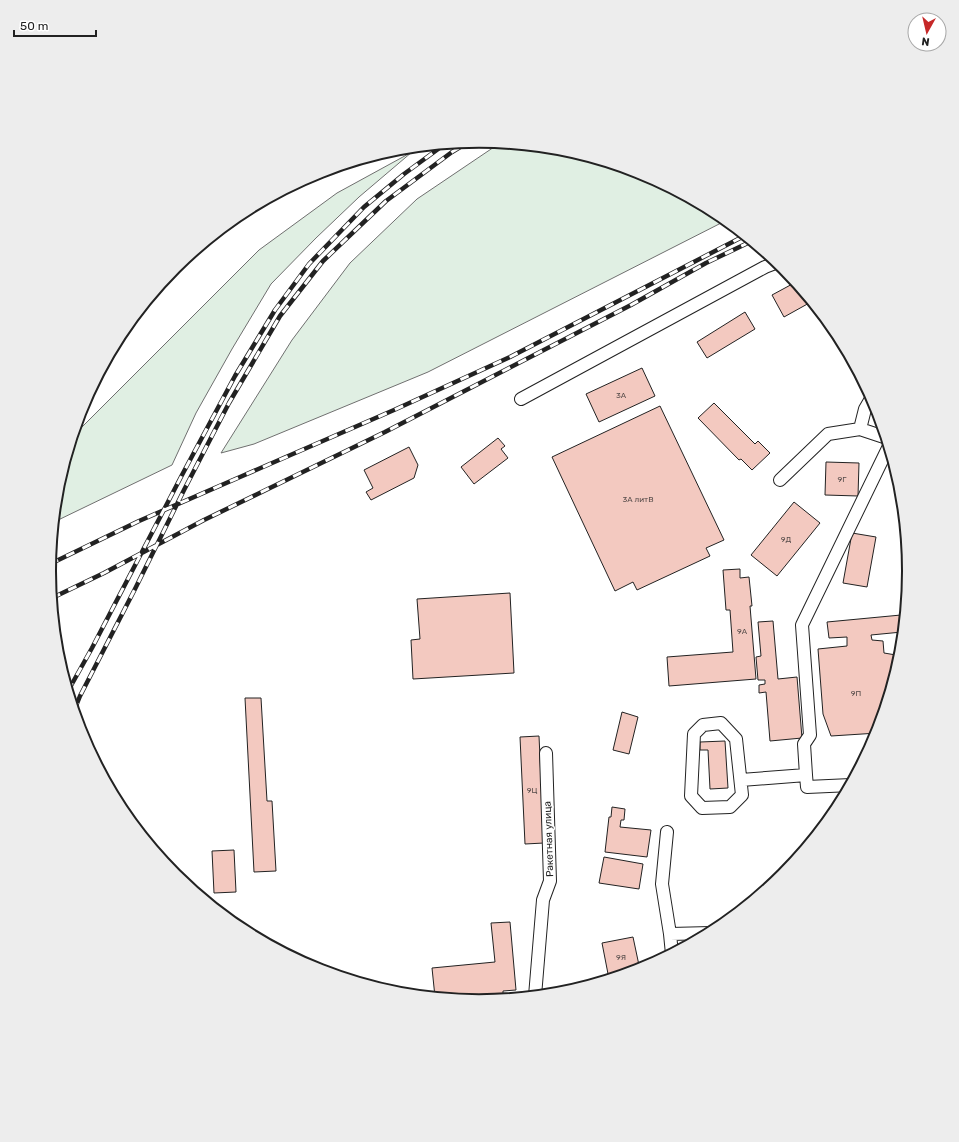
<svg xmlns="http://www.w3.org/2000/svg" width="959" height="1142" viewBox="0 0 959 1142" font-family="Rubik,sans-serif">
	<style>
		.green { fill: #e0efe3; stroke: #6f6f6f }
		.building { fill: #f3c9c0; stroke: #222 }
		.lines { fill: none; stroke-linecap: round; stroke-linejoin: round }
		.minor-casing { stroke: #222; stroke-width: 14 }
		.minor { stroke: #fff; stroke-width: 12 }
		.rail-casing { stroke: #222; stroke-width: 4.5 }
		.rail { stroke: #fff; stroke-width: 3; stroke-dasharray: 9; stroke-linecap: butt }
		.labels { text-anchor: middle; stroke-width: 3; stroke-linejoin: round; paint-order: stroke }
		.number-label { font-size: 8px; fill: #564c4a }
		.street-label { font-size: 10px; fill: #222; stroke: #fff }
		.rim { fill: none; stroke: #222; stroke-width: 2 }
	</style>
	<rect width="100%" height="100%" fill="#fff"/>
	<path class="green" d="M500,143l64,6 80,24 75,40 8,7 -299,152 -174,72 -33,9 71,-113 58,-77 67,-64z
		M412,152l-53,45 -43,41 -45,46 -39,65 -36,64 -24,52 -118,57 3,-35 16,-51 186,-186 78,-57z"/>
	<path class="building" d="M796,282l9,11 6,9 -27,15 -12,-22z
		M745,312l10,17 -48,29 -10,-16z
		M642,368l13,28 -56,26 -13,-28z
		M714,403l41,41 3,-3 12,12 -18,17 -11,-11 -2,1 -41,-42z
		M660,406l64,134 -18,8 4,8 -73,34 -4,-8 -18,9 -63,-134z
		M880,416l4,12 -5,-1 -3,-5 1,-3z
		M498,438l7,8 -4,3 7,9 -34,26 -13,-17z
		M409,447l9,18 -4,13 -43,22 -5,-8 7,-4 -9,-18z
		M826,462l33,1 -1,33 -33,-1z
		M794,502l26,21 -43,53 -26,-21z
		M852,533l24,4 -9,50 -24,-4z
		M740,569v9l9,-1 3,29h-2l6,73 -87,7 -2,-29 66,-5 -3,-42h-4l-3,-40z
		M510,593l4,80 -101,6 -2,-39 9,-1 -3,-40z
		M901,615l1,17 -31,3 1,5 11,1 1,12 12,2 1,17 -19,61 -47,3 -8,-22 -5,-65 29,-3v-9l-18,1 -2,-16z
		M773,621l5,58 19,-2 5,61 -32,3 -4,-49 -7,1v-8l6,-1v-4h-7l-2,-23 5,-1 -3,-34z
		M245,698h16l6,103h5l4,70 -22,1z
		M622,712l16,5 -9,37 -16,-4z
		M539,736l5,107 -19,1 -5,-107z
		M725,741l3,47 -18,1 -2,-39h-8v-8z
		M612,807l13,2 -1,11h-3l-1,7 31,3 -4,27 -42,-5 4,-35h2z
		M234,850l2,42 -22,1 -2,-42z
		M604,857l39,7 -4,25 -40,-6z
		M510,922l6,68 -13,1v8l-24,2 -44,-4 -3,-29 63,-6 -4,-39z
		M633,937l7,33 -31,9 -7,-36z
		M598,980l1,3 -21,6v-4z"/>
	<g class="lines">
		<g class="minor-casing">
			<path id="minor" d="M872,397l-7,12 -5,20 27,9
				M521,399l244,-132 13,-5
				M780,480l48,-46 32,-5
				M721,723l15,16 6,56 -12,12 -28,1 -11,-12 3,-62 9,-9z
				M806,775l-2,-31 6,-9 -8,-110 87,-179
				M741,780l65,-5 1,12 44,-2
				M667,832l-5,52 8,50 2,20
				M670,934l41,-1
				M535,996l8,-96 7,-19 -4,-128"/>
		</g>
		<use href="#minor" class="minor"/>
		<g class="rail-casing">
			<path id="rail" d="M50,564l89,-43 101,-44 154,-67 116,-53 236,-122
				M52,598l52,-25 100,-53 181,-88 246,-127 75,-42 46,-22
				M68,691l24,-43 90,-173 53,-99 40,-66 34,-46 55,-57 40,-33 41,-30
				M74,711l6,-15 55,-107 49,-99 45,-87 51,-87 43,-55 63,-60 66,-49 18,-11"/>
		</g>
		<use href="#rail" class="rail"/>
	</g>
	<g class="labels">
		<g class="number-label">
			<text x="621" y="398">3А</text>
			<text x="842" y="482">9Г</text>
			<text x="638" y="502">3А литВ</text>
			<text x="786" y="542">9Д</text>
			<text x="742" y="634">9А</text>
			<text x="856" y="696">9П</text>
			<text x="532" y="793">9Ц</text>
			<text x="621" y="960">9Я</text>
		</g>
		<g class="street-label">
			<text transform="translate(548 839) rotate(-92)" y="4">Ракетная улица</text>
		</g>
	</g>
	<path d="M0 0H959V1142H0ZM56 571a423 423 0 1 1 846 0a423 423 0 1 1-846 0Z" fill="#ededed" fill-rule="evenodd"/>
	<path class="rim" d="M56 571a423 423 0 1 1 846 0a423 423 0 1 1-846 0Z"/>
	<g transform="translate(927 32) rotate(188)"><circle r="19" fill="#ffffff" stroke="#a7a7a7"/>
	<path d="M0-3L7 15L0 10L-7 15Z" fill="#c62828"/>
	<text y="-6" font-size="11" font-weight="bold" text-anchor="middle" fill="#222222">N</text>
	</g>
	<path d="M14 30v6h82v-6" fill="none" stroke="#222222" stroke-width="2"/>
	<text x="20" y="30" font-size="12" fill="#222222" stroke="#ffffff" stroke-width="3" paint-order="stroke">50 m</text>
</svg>
